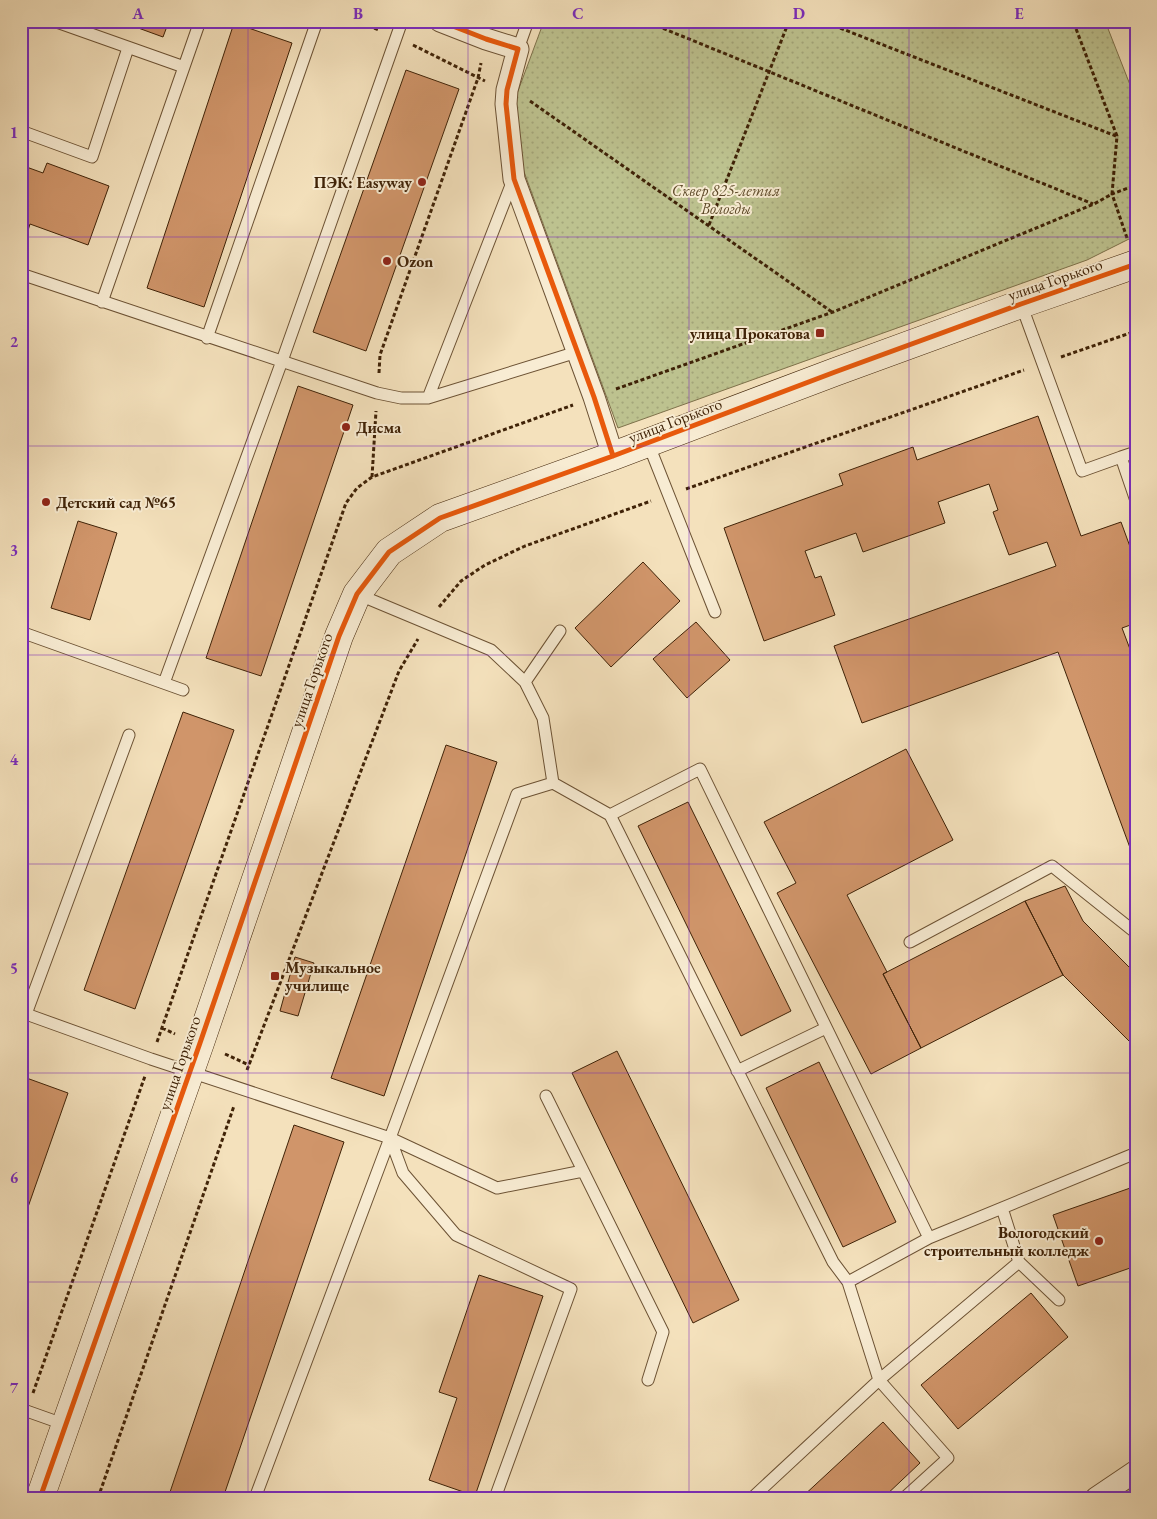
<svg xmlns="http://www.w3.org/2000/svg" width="1157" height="1519" viewBox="0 0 1157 1519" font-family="'EB Garamond',serif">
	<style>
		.grass { fill: #bdc28f; stroke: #7e724b }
		.park { fill: url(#park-dots); stroke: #7e724b }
		.building { fill: #d0956a; stroke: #3f2207 }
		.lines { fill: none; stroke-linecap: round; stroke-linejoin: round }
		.lane-casing { stroke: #6c5234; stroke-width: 13 }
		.street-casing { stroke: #6c5234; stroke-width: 23 }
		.secondary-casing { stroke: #3f2207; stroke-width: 29 }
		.path { stroke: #3f2207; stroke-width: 3; stroke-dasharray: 4 2.5; stroke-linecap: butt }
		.lane { stroke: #f8ecd3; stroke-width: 11 }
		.street { stroke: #f8ecd3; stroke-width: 21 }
		.secondary { stroke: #f8ecd3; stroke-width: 28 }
		.cycleway-casing { stroke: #f8ecd3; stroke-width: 8 }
		.cycleway { stroke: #e8590c; stroke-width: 5 }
		.grid { fill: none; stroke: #7b2cbf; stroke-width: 1; stroke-opacity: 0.55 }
		.poi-dot { fill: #8f2418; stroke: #f8ecd3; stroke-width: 2 }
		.labels { text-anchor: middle; stroke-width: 4; stroke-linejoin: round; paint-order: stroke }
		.poi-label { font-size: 16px; font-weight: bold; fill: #3f2207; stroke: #f8ecd3; text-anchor: start }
		.park-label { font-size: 16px; font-style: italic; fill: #5e4a29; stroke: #f8ecd3 }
		.street-label { font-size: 16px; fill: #3f2207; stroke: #f8ecd3 }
		.neatline { fill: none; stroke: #7b2cbf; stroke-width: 2 }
		.grid-label { font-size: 16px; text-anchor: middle; font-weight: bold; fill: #7b2cbf }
	</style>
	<defs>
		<pattern id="park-dots" width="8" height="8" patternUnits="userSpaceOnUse" patternTransform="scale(1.25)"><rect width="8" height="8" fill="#bdc28f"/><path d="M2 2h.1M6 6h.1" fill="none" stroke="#a4a67a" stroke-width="1.8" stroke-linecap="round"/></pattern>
	</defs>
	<rect width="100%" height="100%" fill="#f4e1bc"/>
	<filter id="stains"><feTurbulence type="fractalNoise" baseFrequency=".004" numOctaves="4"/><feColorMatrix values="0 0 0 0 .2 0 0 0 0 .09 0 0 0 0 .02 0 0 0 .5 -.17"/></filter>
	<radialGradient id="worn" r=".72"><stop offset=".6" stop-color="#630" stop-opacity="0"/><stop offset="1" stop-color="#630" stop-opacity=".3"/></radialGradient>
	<path class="grass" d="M1136,1484v14h-23z"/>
	<path class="park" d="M544,21h561l31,79v131l-5,7 -44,22 -469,168 -95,-259 -8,-70z"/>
	<path class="building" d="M119,21h50l-6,16z
		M234,23l58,20 -88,264 -57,-19z
		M406,70l53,19 -93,262 -53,-19z
		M47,163l62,23 -21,59 -58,-21 -4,13 -5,-2v-70l22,8z
		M298,386l55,19 -92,271 -55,-18z
		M1038,416l43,120 40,-14 15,41v60l-14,5 14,37v199l-78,-212 -196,71 -28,-77 222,-80 -9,-24 -38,13 -16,-43 5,-2 -9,-26 -51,18 7,21 -82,29 -7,-19 -51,18 10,27 6,-2 14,39 -71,26 -40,-113 119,-43 -4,-11 74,-27 4,13z
		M78,521l39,12 -27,87 -39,-12z
		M643,562l37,39 -69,66 -36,-39z
		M696,622l34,38 -43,38 -34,-39z
		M183,712l51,18 -99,279 -51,-19z
		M446,745l51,17 -113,334 -53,-18z
		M906,749l47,91 -106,55 40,77 -4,2 38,74 -50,26 -94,-181 19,-10 -32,-61z
		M688,802l103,209 -50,25 -103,-210z
		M1065,886l18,35 53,53v74l-73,-73 -38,-74z
		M1025,901l38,74 -142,73 -38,-74z
		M295,957l19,6 -16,53 -18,-5z
		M617,1051l122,249 -46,23 -121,-250z
		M819,1062l77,160 -53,25 -77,-159z
		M21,1076l47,17 -47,134z
		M294,1125l50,17 -121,356h-55z
		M1136,1186v80l-58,20 -25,-71z
		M479,1275l64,21 -68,200 -46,-16 28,-82 -18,-6z
		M1031,1293l37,44 -110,92 -37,-44z
		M883,1422l37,41 -37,35h-82z"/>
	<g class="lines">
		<g class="lane-casing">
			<path id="lane" d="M54,21l130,46
				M518,49l10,-28
				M21,131l71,26 36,-109
				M21,274l356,119 24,5h27l149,-46
				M102,302l98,-281
				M1021,304l61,167 39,-14 15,44
				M207,338l110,-317
				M428,398l85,-218
				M648,443l67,169
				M1121,457l15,-5
				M357,594l134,56 34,32 18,36 10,65
				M21,632l162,58
				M525,682l35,-51
				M164,683l118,-322 120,-340
				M129,735l-103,279 125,45 239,79 127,-344 36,-11 57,32 223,447 15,20 31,98 69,78 -44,40
				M610,815l90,-46 229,469 -81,44
				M910,942l142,-76 84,67
				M737,1071l89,-43
				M546,1096l117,236 -15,48
				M390,1138l13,35 53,62 115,54 -76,209
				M390,1138l107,50 86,-17
				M1002,1208l17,54
				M929,1238l207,-85
				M21,1409l45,16
				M255,1498l135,-360
				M752,1498l127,-118 140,-118 40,38"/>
		</g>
		<g class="street-casing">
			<path id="street" d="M440,21l46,18 32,10 -11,41 -1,14 8,75 80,218 19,59
				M1096,1498l40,-27"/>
		</g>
		<g class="secondary-casing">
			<path id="secondary" d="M40,1498l160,-455 139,-407 18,-42 32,-42 51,-34 173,-62 222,-84 186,-68 115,-40"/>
		</g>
		<path class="path" d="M356,21l23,9
			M645,21l448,183
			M822,21l294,115
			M413,45l72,36
			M530,101l302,211
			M709,225l80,-204
			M1127,238l-15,-44 24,-9
			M1061,357l75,-26
			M379,373l1,-18 98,-277 3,-15
			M616,389l217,-77 261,-108 18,-10 5,-58 -44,-115
			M372,477l4,-66
			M686,489l338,-119
			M439,607l22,-26 24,-16 40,-19 126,-45
			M162,1028l13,6
			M157,1042l189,-539 11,-15 15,-11 201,-72
			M225,1054l24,11
			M247,1070l152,-399 19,-32
			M33,1393l112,-317
			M98,1498l136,-392"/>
		<use href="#lane" class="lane"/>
		<use href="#street" class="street"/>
		<use href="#secondary" class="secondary"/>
		<g class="cycleway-casing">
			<path id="cycleway" d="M440,21l46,18 32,10 -11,41 -1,14 8,75 80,218 19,59
				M40,1498l160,-455 139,-407 18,-42 32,-42 51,-34 173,-62 222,-84 186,-68 115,-40"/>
		</g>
		<use href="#cycleway" class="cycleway"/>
	</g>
	<path class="grid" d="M248,21v1477M468,21v1477M689,21v1477M909,21v1477M21,237h1115M21,446h1115M21,655h1115M21,864h1115M21,1073h1115M21,1282h1115"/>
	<g class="poi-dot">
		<circle cx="422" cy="182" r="5"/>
		<circle cx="387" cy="261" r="5"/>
		<rect x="815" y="328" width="10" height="10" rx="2.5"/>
		<circle cx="346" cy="427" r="5"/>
		<circle cx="46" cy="502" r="5"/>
		<rect x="270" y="971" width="10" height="10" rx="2.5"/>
		<circle cx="1099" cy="1241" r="5"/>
	</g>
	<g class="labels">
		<g class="poi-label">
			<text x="412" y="188" text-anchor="end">ПЭК: Easyway</text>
			<text x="397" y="267">Ozon</text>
			<text x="810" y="339" text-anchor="end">улица Прокатова</text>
			<text x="356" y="433">Дисма</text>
			<text x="56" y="508">Детский сад №65</text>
			<text x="285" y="973">Музыкальное<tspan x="285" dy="18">училище</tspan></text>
			<text x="1089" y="1238" text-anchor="end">Вологодский<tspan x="1089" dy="18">строительный колледж</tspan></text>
		</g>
		<g class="park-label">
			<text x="726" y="196">Сквер 825-летия<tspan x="726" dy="18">Вологды</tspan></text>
		</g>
		<g class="street-label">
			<text transform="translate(1055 279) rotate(-19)" y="6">улица Горького</text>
			<text transform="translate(675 420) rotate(-21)" y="6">улица Горького</text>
			<text transform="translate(311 680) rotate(-71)" y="6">улица Горького</text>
			<text transform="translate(179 1063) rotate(-71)" y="6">улица Горького</text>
		</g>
	</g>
	<rect width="1157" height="1519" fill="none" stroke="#f4e1bc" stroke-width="55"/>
	<rect x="28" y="28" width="1102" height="1464" class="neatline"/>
	<g class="grid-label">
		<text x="138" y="19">A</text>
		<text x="358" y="19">B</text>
		<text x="578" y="19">C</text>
		<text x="799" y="19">D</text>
		<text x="1019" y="19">E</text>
		<text x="14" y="138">1</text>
		<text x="14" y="347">2</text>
		<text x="14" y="556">3</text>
		<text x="14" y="765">4</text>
		<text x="14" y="974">5</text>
		<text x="14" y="1183">6</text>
		<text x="14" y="1393">7</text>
	</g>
	<rect width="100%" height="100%" filter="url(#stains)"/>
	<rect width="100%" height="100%" fill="url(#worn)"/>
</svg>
